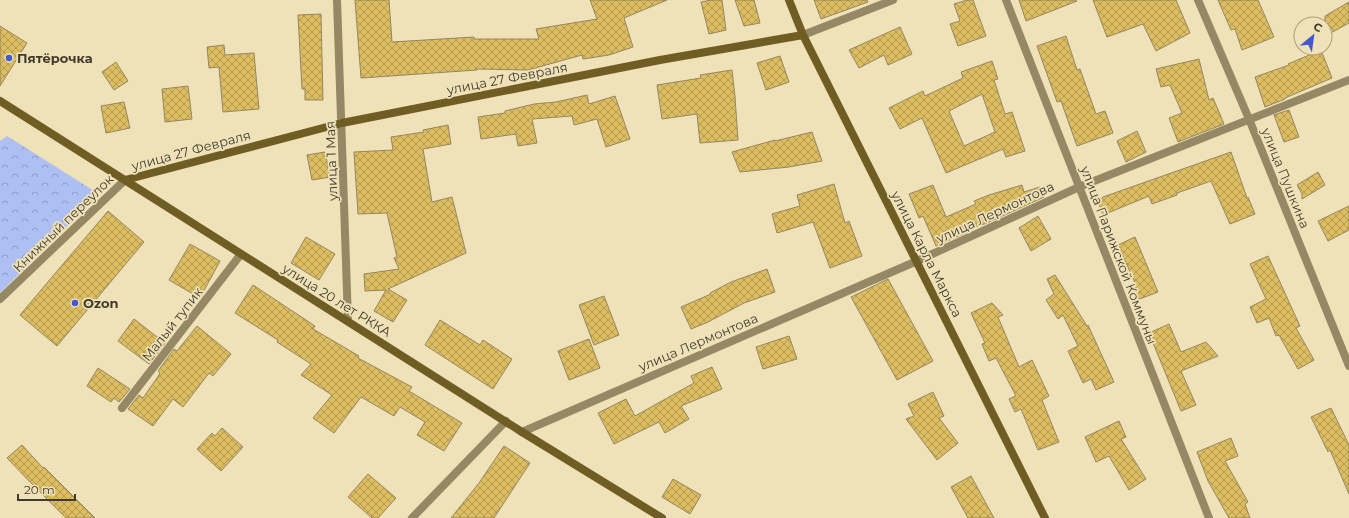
<svg xmlns="http://www.w3.org/2000/svg" width="1349" height="518" viewBox="0 0 1349 518" font-family="Montserrat,sans-serif">
	<style>
		.forest { fill: url(#forest-crowns) }
		.building { fill: url(#building-cross-hatch); stroke: #948660; fill-rule: evenodd }
		.lines { fill: none; stroke-linecap: round; stroke-linejoin: round }
		.lane { stroke: #958864; stroke-width: 8 }
		.street { stroke: #958864; stroke-width: 8 }
		.secondary { stroke: #705d23; stroke-width: 8 }
		.poi-dot { fill: #4359cd; stroke: #efe1b8; stroke-width: 1.5 }
		.labels { text-anchor: middle; stroke-width: 3.5; stroke-linejoin: round; paint-order: stroke }
		.poi-label { font-size: 13px; font-weight: bold; fill: #413b2b; stroke: #efe1b8; text-anchor: start }
		.street-label { font-size: 13px; fill: #413b2b; stroke: #efe1b8 }
	</style>
	<defs>
		<pattern id="forest-crowns" width="20" height="18" patternUnits="userSpaceOnUse"><rect width="20" height="18" fill="#aebff3"/><path d="M2 6a3 3 0 1 1 6 0M12 15a3 3 0 1 1 6 0" fill="none" stroke="#8f9cc5"/></pattern>
		<pattern id="building-cross-hatch" width="8" height="8" patternUnits="userSpaceOnUse"><rect width="8" height="8" fill="#ddbd61"/><path d="M0 0l8 8M0 8l8-8" fill="none" stroke="#b59b50"/></pattern>
	</defs>
	<rect width="100%" height="100%" fill="#efe1b8"/>
	<path class="forest" d="M7,136l92,58 -99,99v-152z"/>
	<path class="building" d="M355,0h34l3,42 82,-5v2h65l-3,-10 61,-10 -7,-19h77l-43,18 9,29 -24,8 -26,4 -1,-4 -54,15 -51,-1v1l-116,8z
		M711,0h11l4,30 -17,4 -8,-32z
		M735,0h19l6,23 -16,3z
		M814,0h53l1,2 -47,17z
		M967,0h6l13,36 -28,10 -8,-22 10,-3 -6,-17z
		M1019,0h57l1,1 -51,20z
		M1093,0h83l14,33 -34,18 -13,-27 -36,13z
		M1218,0h40l16,37 -32,13 -7,-21 -4,1z
		M1349,2v21l-24,13v-20z
		M321,14l2,86h-18v-11h-3l-4,-74z
		M0,26l27,17 -27,43z
		M900,27l12,27 -24,11 -4,-10 -25,13 -10,-18z
		M1066,36l11,34 3,-1 16,45 9,-3 8,22 -36,13 -16,-45 -4,1 -20,-56z
		M224,45l1,10 29,-2 5,56 -36,3 -4,-45 -10,1 -2,-21z
		M1321,50l11,28 -47,20v1l-20,8 -10,-30 34,-12 -1,-1z
		M780,56l9,26 -23,8 -9,-27z
		M1199,59l10,41 4,-2 11,26 -46,18 -9,-24 13,-5 -12,-28 -9,2 -5,-18z
		M992,61l6,18 -4,1 11,34 7,-2 13,39 -19,6 -3,-8 -57,24 -24,-55 -22,11 -11,-21 34,-17 2,5 38,-18 -2,-6zM982,94l13,38 -31,14 -15,-35z
		M116,62l12,19 -14,9 -12,-18z
		M732,70l3,27 3,43 -38,3 -3,-29 -35,5 -5,-34 44,-7 -1,-3z
		M188,86l4,33 -27,3 -3,-33z
		M587,95l2,9 26,-8 15,43 -24,8 -9,-28 -23,6 -2,-9 -40,3 5,24 -19,3 -2,-12 -35,5 -3,-22 27,-4v-2l29,-7 22,-2z
		M124,102l6,26 -24,5 -5,-27z
		M1289,110l10,27 -15,5 -10,-27z
		M448,125l3,19 -28,5 9,53 20,-5 14,56 -78,36 19,11 -14,22 -19,-11 12,-21 -21,1 -1,-17 35,-5 -5,-11 3,-1 -10,-44 -29,1 -4,-62 39,-2 -2,-13 33,-5 -1,-2z
		M1137,131l9,21 -20,10 -9,-21z
		M812,132l10,29 -33,6 -49,5 -8,-20 43,-12v1z
		M325,152l5,25 -18,3 -5,-25z
		M1231,152l16,46 1,-1 7,17 -25,10 -19,-43 -34,12v2l-25,9 -3,-8 -46,19 -5,-13 5,-5z
		M1318,172l7,13 -23,14v-5l-5,-9z
		M834,184l11,39 4,-2 13,35 -32,12 -17,-46 -36,11 -5,-19 28,-8 -3,-11z
		M933,185l13,32 30,-13 -2,-3 15,-6 33,-10 2,7 16,-5 4,10 -57,26 -18,6 1,2 -34,15 -13,-30 -4,2 -10,-24z
		M1349,206v24l-21,11 -10,-20z
		M108,211l36,31 -87,104 -37,-31z
		M1038,216l13,23 -20,12 -12,-23z
		M306,237l29,17 -16,26 -28,-17z
		M1135,237l23,55 -21,8 -6,-15 4,-2 -17,-38z
		M190,244l30,17 -20,37 -31,-18z
		M1268,256l32,70 -4,2 18,32 -16,9 -19,-34 -3,1 -7,-18 -12,5 -7,-16 16,-8 -16,-35z
		M767,269l8,23 -31,11 -36,19 -17,7 -10,-22 30,-13 -1,-1 21,-11z
		M1055,275l32,51 1,-1 26,57 -18,8 -5,-11 -8,4 -15,-32 10,-5 -15,-31 -5,4 -12,-19 8,-6 -7,-15z
		M888,279l45,82 -36,19 -46,-83z
		M253,285l62,41 -2,3 46,27 -1,2 54,29 -3,4 53,32 -18,28 -27,-16 8,-13 -25,-15 -6,9 -33,-19 -27,36 -21,-15 19,-23 -31,-20 10,-11 -34,-22 1,-2 -43,-27z
		M604,296l15,39 -25,10 -15,-40z
		M992,303l11,12 -5,2 21,50 13,-7 17,36 -7,4 17,42 -21,8 -17,-41 -6,3 -6,-13 7,-3 -20,-38 -7,3 -7,-17 3,-1 -14,-30z
		M134,319l31,24 -16,21 -31,-23z
		M440,320l40,25 3,-5 29,19 -19,30 -68,-44z
		M1169,324l12,28 25,-10 12,14 -37,15 15,34 -15,6 -32,-78z
		M197,326l34,28 -18,22 -4,-3 -26,34 -10,-8 -20,27 -25,-17 11,-14 4,3 16,-23 1,-2 -2,-2 16,-22 3,2z
		M789,336l8,23 -34,10 -7,-22z
		M589,339l11,29 -31,12 -11,-29z
		M712,367l10,22 -41,17 8,13 -24,14 -6,-11 -45,22 -16,-31 28,-14 9,17 59,-33 -3,-7z
		M98,368l32,21 -11,13 -5,-4 -3,4 -24,-16z
		M933,392l11,24 -5,2 19,25 -21,17 -31,-41 8,-3 -6,-12z
		M1331,408l18,37v49l-19,-44 -2,2 -17,-35z
		M1119,421l7,16 -5,2 25,40 -17,11 -20,-34 -13,6 -11,-25z
		M222,428l21,19 -22,24 -24,-22 15,-16 3,3z
		M1231,438l7,18 -13,5 23,41 -3,2 5,14h-21l-21,-37 -11,-29z
		M22,445l21,23 1,-1 51,51h-29l-33,-33 -26,-27z
		M504,446l26,17 -36,55h-43l28,-35z
		M368,474l28,24 -18,20h-6l-24,-21z
		M971,476l23,42h-26l-17,-31z
		M673,479l28,16 -11,19 -28,-17z"/>
	<g class="lines">
		<path class="lane" d="M122,408l119,-154"/>
		<path class="street" d="M337,0l11,321
			M1006,0l203,518
			M1198,0l51,119 100,247
			M803,35l90,-35
			M0,299l125,-119
			M522,432l395,-171 162,-74 270,-107
			M412,518l94,-97"/>
		<path class="secondary" d="M789,0l14,35 242,483
			M0,101l522,331 140,86
			M125,180l217,-57 318,-63 143,-25"/>
	</g>
	<g class="poi-dot">
		<circle cx="9" cy="58" r="4"/>
		<circle cx="75" cy="303" r="4"/>
	</g>
	<g class="labels">
		<g class="poi-label">
			<text x="17" y="63">Пятёрочка</text>
			<text x="83" y="308">Ozon</text>
		</g>
		<g class="street-label">
			<text transform="translate(507 78) rotate(-11)" y="5">улица 27 Февраля</text>
			<text transform="translate(191 150) rotate(-15)" y="5">улица 27 Февраля</text>
			<text transform="translate(331 161) rotate(-92)" y="5">улица 1 Мая</text>
			<text transform="translate(1286 178) rotate(68)" y="5">улица Пушкина</text>
			<text transform="translate(995 212) rotate(-25)" y="5">улица Лермонтова</text>
			<text transform="translate(63 223) rotate(-44)" y="5">Книжный переулок</text>
			<text transform="translate(927 254) rotate(63)" y="5">улица Карла Маркса</text>
			<text transform="translate(1119 255) rotate(69)" y="5">улица Парижской Коммуны</text>
			<text transform="translate(337 300) rotate(32)" y="5">улица 20 лет РККА</text>
			<text transform="translate(172 324) rotate(-52)" y="5">Малый тупик</text>
			<text transform="translate(698 342) rotate(-23)" y="5">улица Лермонтова</text>
		</g>
	</g>
	<g transform="translate(1313 36) rotate(29)"><circle r="19" fill="#efe1b8" stroke="#a99f80"/>
	<path d="M0-3L7 15L0 10L-7 15Z" fill="#4359cd"/>
	<text y="-6" font-size="11" font-weight="bold" text-anchor="middle" fill="#413b2b">С</text>
	</g>
	<path d="M18 494v6h57v-6" fill="none" stroke="#413b2b" stroke-width="2"/>
	<text x="24" y="494" font-size="12" fill="#413b2b" stroke="#efe1b8" stroke-width="3" paint-order="stroke">20 m</text>
</svg>
